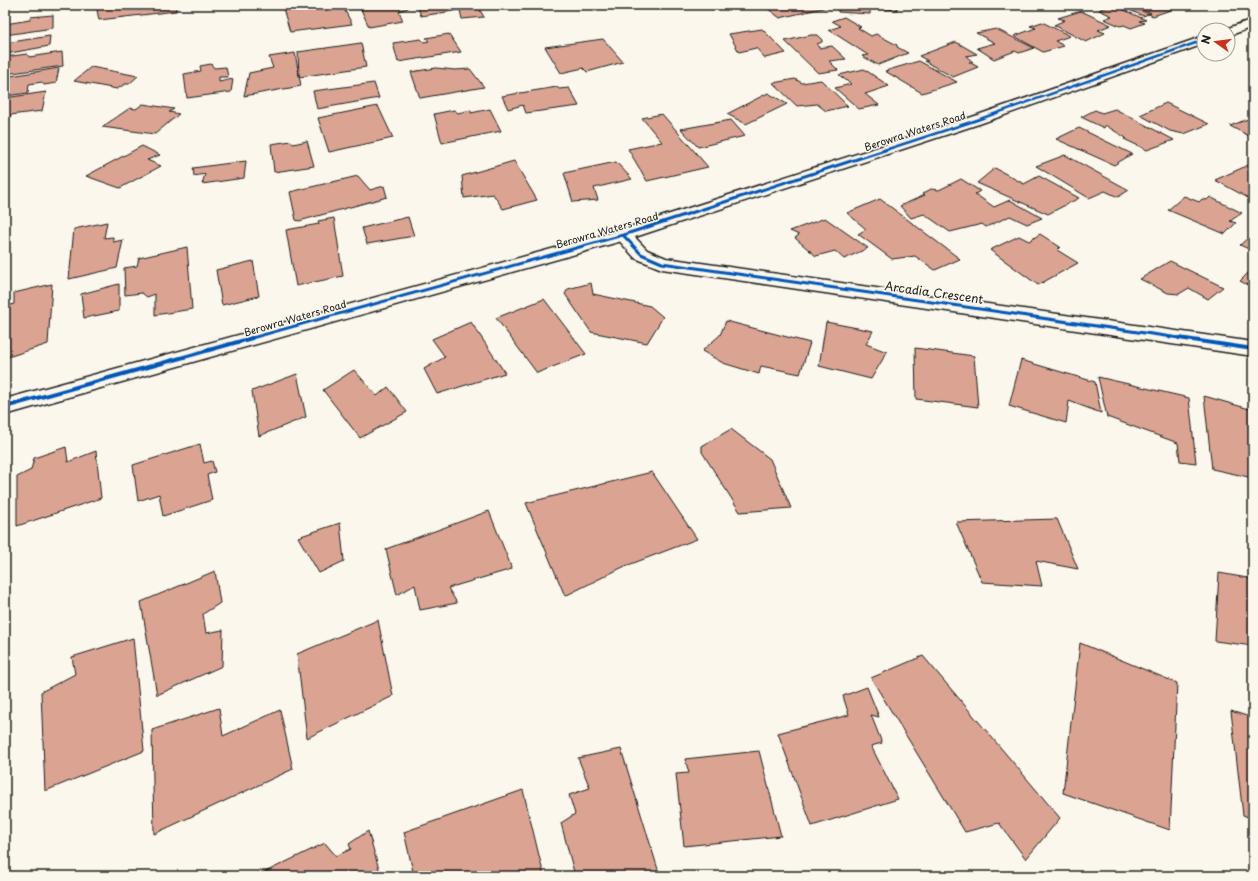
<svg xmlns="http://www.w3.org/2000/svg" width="1258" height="881" viewBox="0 0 1258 881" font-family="'Playpen Sans',sans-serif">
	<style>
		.building { fill: #dba492; stroke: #1c1c1c }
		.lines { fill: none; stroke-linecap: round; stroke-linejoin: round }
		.street-casing { stroke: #1c1c1c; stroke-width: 3 }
		.primary-casing { stroke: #1c1c1c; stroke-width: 3 }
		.street { fill: #fbf7ec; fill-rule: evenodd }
		.primary { fill: #fbf7ec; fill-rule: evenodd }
		.cycleway-far2-casing { stroke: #fbf7ec; stroke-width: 4 }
		.cycleway-far1-casing { stroke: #fbf7ec; stroke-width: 5 }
		.cycleway-casing { stroke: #fbf7ec; stroke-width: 6 }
		.cycleway-far2 { stroke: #0057b8; stroke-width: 2.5 }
		.cycleway-far1 { stroke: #0057b8; stroke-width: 3 }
		.cycleway { stroke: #0057b8; stroke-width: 4 }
		.labels { text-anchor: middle; stroke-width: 3; stroke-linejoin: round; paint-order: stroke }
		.far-street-label { font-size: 10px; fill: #1c1c1c; stroke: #fbf7ec }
		.street-label { font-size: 12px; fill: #1c1c1c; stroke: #fbf7ec }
	</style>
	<rect width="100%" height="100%" fill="#fbf7ec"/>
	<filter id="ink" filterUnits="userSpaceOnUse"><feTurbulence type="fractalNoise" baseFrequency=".025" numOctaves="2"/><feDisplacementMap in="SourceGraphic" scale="8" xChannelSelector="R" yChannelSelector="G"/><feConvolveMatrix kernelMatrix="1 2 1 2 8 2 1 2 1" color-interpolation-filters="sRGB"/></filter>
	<g filter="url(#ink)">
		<path class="building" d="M96,5h80v6l-77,9z
			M282,5h60l10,19 -62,8z
			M359,5h49v3l-9,3 4,10 -34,6z
			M417,5h76l-15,2 6,10 -22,2 -2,-9 -39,6z
			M763,5h61l3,2 -47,11z
			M838,5h59v5l-27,-2v6l-32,-2z
			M1100,5h13l33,15 -7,1 6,2 -14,5 -7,-3 -4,1 -16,-7 8,-3 -13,-6 6,-3z
			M1119,5h13l19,8 -8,3z
			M1129,5h39l8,3 -23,8z
			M1081,11l30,14 -13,5 7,3 -19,9 -32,-17 11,-5 -7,-2z
			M53,15v13l-48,7v-11l25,-4v-3z
			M844,17l17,10 -3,1 13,8 5,-2 21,11v2l11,6 -30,12 -16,-9 6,-1 -39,-25 12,-4 -9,-5z
			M1042,22l28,14 -15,5 9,5 -21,6 -29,-16 22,-8 -6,-2z
			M762,29l24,24 -21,5 -9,-10 -17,4 -10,-18z
			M996,29l38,19 -15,5 -4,-2 -21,8 -17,-11 18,-5 -19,-10z
			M449,34l12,18 -63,10 -5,-19 28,-4 3,3 5,-1 -3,-3z
			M811,35h6l5,5v2l-5,2 2,4 13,-2 14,13 -17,2 9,9 -20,3 -33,-32z
			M50,36l-1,10 -44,8v-11z
			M603,39l20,23 -36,10 -4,-4 -22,5 -16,-26z
			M956,42l21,12 -11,2 7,6h-4l9,5 -25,10 -29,-16h4l-9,-5z
			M361,43l5,24 -67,10 -1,-25z
			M62,52l1,14 -58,8v-17l22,-3 2,3z
			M295,53l6,33 -57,10 5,-23 24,-5 -4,-11z
			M919,61l38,21 -35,11 -37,-22z
			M211,64l3,4 12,-1 2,10h-9v5l14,-3 -2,13 -44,6 -3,-24 17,-3 -1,-5z
			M91,67l47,9 -9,8h-4l-8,5 -43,-8z
			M59,68l-3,15 -12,2 -2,-3 -13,2 -1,9 -23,3v-19z
			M436,68l19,2 15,-1 14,18 -64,11 -9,-26z
			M864,69l25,17 -24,8 14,11 -20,4 -24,-21 16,-4 -12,-9z
			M795,79l7,4 19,-3 27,26 -22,5 -9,-7 -20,2 -24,-23z
			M374,83l5,15 -62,11 -4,-18z
			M557,87l2,2 10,-1 10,18 -53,7 -3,-8 -15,4 -6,-13z
			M46,92l-4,19 -32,4v3l-5,1v-21z
			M768,93l19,11 -41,20 -19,-10z
			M1166,103l43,21 -25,10 -14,-3 -30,-16z
			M143,104l31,5 -5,3 10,2 -24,20 -53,-7 28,-19 6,1z
			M378,106l15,32 -64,14 -11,-34z
			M490,109l11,22 -59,12 -8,-29 20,-4 4,3 13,-3v3z
			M1115,109l59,31 -27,10 -23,-11 2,-1 -21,-13 -1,3 -23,-11 14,-7 7,3z
			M662,114l46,53 -61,14 -19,-32 34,-7 -20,-24z
			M1248,119l5,2v17l-23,-12z
			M731,120l14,16 -47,11 -17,-18z
			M1079,128l53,26 -18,11 -58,-26z
			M291,141l2,3 14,-3 7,25 -40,6 -3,-28z
			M142,146l18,9 -13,5 14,6 -41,22 -34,-12z
			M1065,155l64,35 -11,7 -13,-6 -16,7 -53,-32z
			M246,161l-2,17 -42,6 3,-10 -11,2 -1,-8z
			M514,161l23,39 -34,9 -10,-15 -29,4 -2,-22z
			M616,162l16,17 -38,9 4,12 -25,2 -9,-29z
			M1253,163v36l-1,1 -37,-20z
			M995,168l29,16 15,-8 40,22 -31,16 -71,-31z
			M358,176l12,14 14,-4 3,11 -88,24 -3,-1 -6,-28z
			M961,179l19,12 -5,3 19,13 16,-7 32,18 -15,6 -17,-8 -24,11 -4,-3 -32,8 -26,-18 -13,4 -11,-12 25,-11 -3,-1 9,-5 8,1z
			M1184,196l15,6 3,-3 5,1 3,-3 32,16 -12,8 6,2 -11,11 -57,-24z
			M880,199l80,60 -25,11 -20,-14 -23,3 -34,-25 8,-5 -19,-16z
			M408,217l6,19 -47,8 -5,-16z
			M334,218l9,58 -47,10 -10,-56 33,-6 -1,-3z
			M825,218l43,30 -24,11 -9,-8 -19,5 -21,-18 4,-3 -9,-4z
			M107,222l-3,16 9,-1v5l10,-2 -6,28 -48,11 5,-50z
			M1040,234l20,13 -3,3 21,13 -40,22 -48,-35 29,-14 10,5z
			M1250,236h3v15l-13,-6z
			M187,247l5,62 -37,6v-21l-8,3 -5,-4 -17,2 -1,-27 13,-2 2,-8z
			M253,261l6,35 -37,9 -6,-35z
			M1170,261l53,26 -15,12 -19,-11 -10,6 -11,-1 -28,-14z
			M1253,268v20l-13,-7z
			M591,283l2,11 57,12 13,11 -16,26 -56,-11 -26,-38 3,-5z
			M52,284l-4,60 -43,14v-31l2,-1 1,-20 6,-2v-11z
			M119,284v27l-35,7 -3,-24z
			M544,299l42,55 -49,19 -41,-55z
			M726,321l84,22 -10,31 -39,-8 -2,8 -36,-11 -21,-12 18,-16z
			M471,322l34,51 -68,21 -13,-25 21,-12 -13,-18z
			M826,322l47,9 -7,13 21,8 -16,27 -52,-13z
			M915,348l59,8 4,51 -62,-8z
			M1021,360l74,22 6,31 -32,-12 -3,22 -57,-17z
			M354,370l23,26 11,-9 19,25 -47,26 -37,-48z
			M297,374l9,43 -47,19 -7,-45z
			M1098,377l91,21 7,65 -16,-2 -2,-18 -71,-26z
			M1204,396l49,14v68l-41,-9z
			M731,429l39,30 21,49 -51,4 -38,-60v-6z
			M200,444l4,19 8,-2 3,11 -8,3 5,25 -49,16 -4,-22 -21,7 -5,-36z
			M66,447l2,15 28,-11 5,47 -84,28v-49l14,-7 3,-12z
			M652,472l45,67 -74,28 -58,29 -39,-93z
			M489,511l23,58 -64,19 9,15 -37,7 -5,-25 -18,10 -11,-46z
			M1057,519l21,50 -42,-8 6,25 -60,-4 -26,-60z
			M340,523l4,38 -25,12 -21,-36z
			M215,571l5,32 -17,11 3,19 17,-3 -1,36 -65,29 -16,-93z
			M1219,573l34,6v67l-38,-5z
			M378,620l15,76 -86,42 -10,-84z
			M133,638l11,113 -99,40 -4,-99 34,-18 -3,-17z
			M1080,643l97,40 -7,147 -107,-37z
			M923,656l137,162 -34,41 -27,-36 -34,9 -94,-154z
			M867,687l12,30 -8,-2 11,28 -11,3 27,53 -86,27 -34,-93 71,-18 -6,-19z
			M219,708l4,28 57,-26 13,59 -139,65 -2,-104z
			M1231,711l22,7v101l-10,-4z
			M621,749l39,127h-85l-14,-53 14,-9 -6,-19 21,-7 -12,-30z
			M759,751l22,85 -97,10 -8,-72 13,-1 -4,-14z
			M523,790l21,86h-130l-10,-44z
			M368,831l13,45h-124l68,-33 11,13 15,-7 -2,-5z"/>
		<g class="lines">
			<g class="street-casing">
				<path id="street" d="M623,230l6,1 18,19 19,8 587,84v14l-591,-87 -27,-11 -21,-23 3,-4z"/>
			</g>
			<g class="primary-casing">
				<path id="primary" d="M1253,19v8l-25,9v-6h-5z
					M1204,36v8l-222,79 -353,116 -624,176v-16l612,-168 355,-114z"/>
			</g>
			<use href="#street" class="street"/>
			<use href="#primary" class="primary"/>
			<g class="cycleway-far2-casing">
				<path id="cycleway-far2" d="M885,150l92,-30 227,-80"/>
			</g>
			<g class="cycleway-far1-casing">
				<path id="cycleway-far1" d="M623,235l18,19 21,9 524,76
					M248,339l375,-104 265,-86"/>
			</g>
			<g class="cycleway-casing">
				<path id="cycleway" d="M1179,338l74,11
					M5,407l247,-69"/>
			</g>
			<use href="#cycleway-far2" class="cycleway-far2"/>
			<use href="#cycleway-far1" class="cycleway-far1"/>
			<use href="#cycleway" class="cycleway"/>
		</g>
	</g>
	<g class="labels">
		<g class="far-street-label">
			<text transform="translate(915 131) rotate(-18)" y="4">Berowra Waters Road</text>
			<text transform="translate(607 230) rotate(-16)" y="4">Berowra Waters Road</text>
			<text transform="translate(295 318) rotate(-16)" y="4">Berowra Waters Road</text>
		</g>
		<g class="street-label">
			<text transform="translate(934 293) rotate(8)" y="4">Arcadia Crescent</text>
		</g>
	</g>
	<rect width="1258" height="881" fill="none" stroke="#fbf7ec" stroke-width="20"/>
	<rect x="10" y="10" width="1238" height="861" fill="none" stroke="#1c1c1c" stroke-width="1.5" filter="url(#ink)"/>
	<g transform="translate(1216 42) rotate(284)"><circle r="19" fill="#fbf7ec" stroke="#a29f99"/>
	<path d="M0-3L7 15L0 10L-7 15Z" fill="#c8321e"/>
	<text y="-6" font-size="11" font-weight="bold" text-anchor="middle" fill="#1c1c1c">N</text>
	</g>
</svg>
